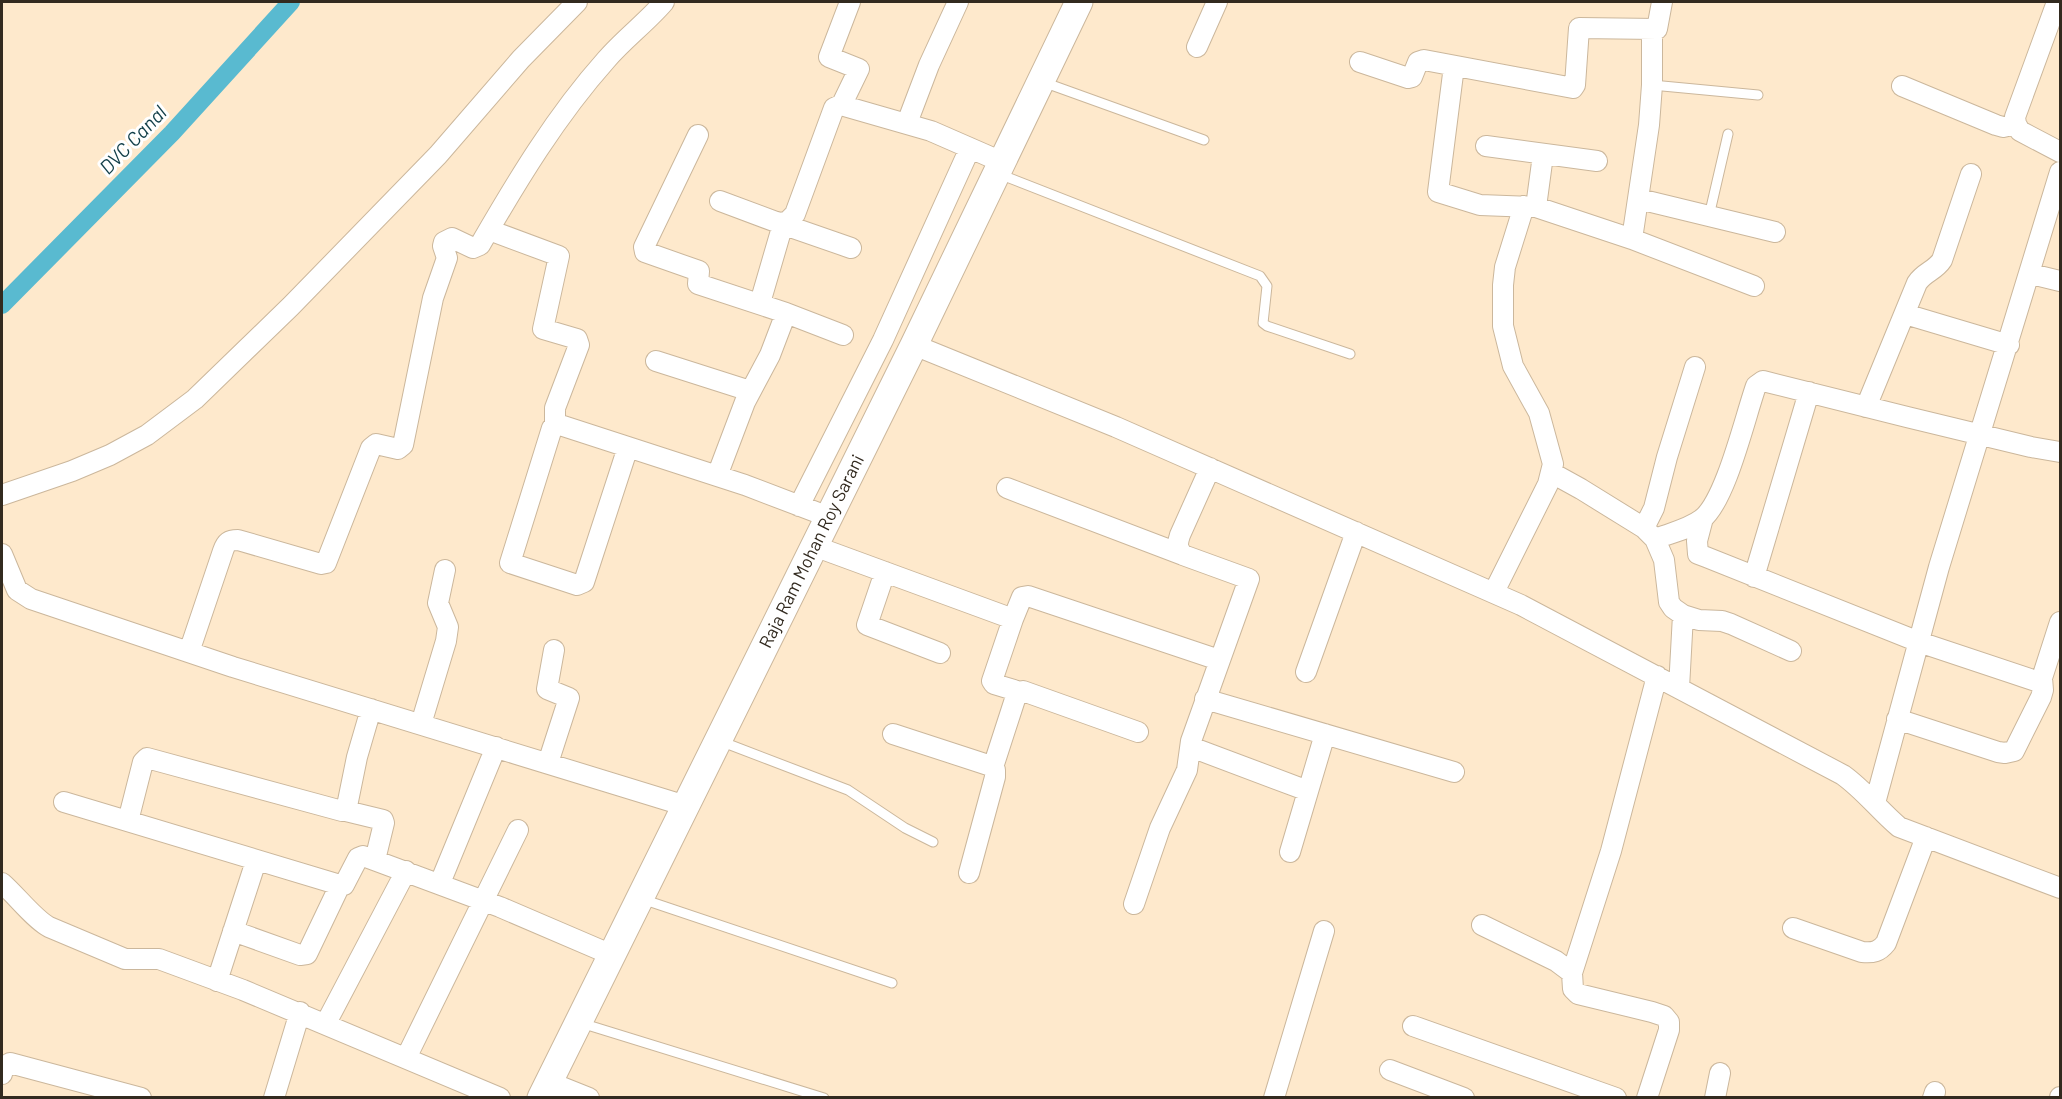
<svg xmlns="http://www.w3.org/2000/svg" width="2062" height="1099" viewBox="0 0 2062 1099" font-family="Barlow,sans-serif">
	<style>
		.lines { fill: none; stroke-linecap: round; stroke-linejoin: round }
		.canal { stroke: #59bad0; stroke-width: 18 }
		.lane-casing { stroke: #cbb79c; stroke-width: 11 }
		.street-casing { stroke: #cbb79c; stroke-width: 22 }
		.secondary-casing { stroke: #cbb79c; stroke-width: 29 }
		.lane { stroke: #fff; stroke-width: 9 }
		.street { stroke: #fff; stroke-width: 20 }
		.secondary { stroke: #fff; stroke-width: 27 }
		.labels { text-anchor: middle; stroke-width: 6; stroke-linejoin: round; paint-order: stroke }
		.street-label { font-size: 18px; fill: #322a1f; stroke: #fff }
		.water-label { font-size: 20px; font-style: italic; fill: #113e48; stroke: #fff }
	</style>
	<rect width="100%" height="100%" fill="#fee9cc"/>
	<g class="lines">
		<path class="canal" d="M2,305l170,-172 119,-131"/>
		<g class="lane-casing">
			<path id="lane" d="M1043,82l161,58
				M1652,85l106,10
				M999,174l261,102 7,10 -4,37 4,3 83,28
				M1709,216l19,-82
				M720,741l128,49 57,38 28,14
				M642,899l250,84
				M581,1023l243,75"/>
		</g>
		<g class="street-casing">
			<path id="street" d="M850,2l-21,55 30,12 -16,33 1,4 87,25 71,31
				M2057,2l-42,115 1,7 4,7 40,21
				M1197,47l20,-45
				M1360,62l48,16 4,-1 6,-15 6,-2 149,28 2,-3 4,-57 78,1 5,-27
				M1454,66l-16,126 42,13 56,2 96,32 122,47
				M1902,86l94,39 7,2 13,-3
				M907,123l22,-58 29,-63
				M698,135l-54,112 1,5 54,19 -1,13 88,29 -16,42 -25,47 -28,74
				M1486,146l111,15
				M1639,199l136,33
				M720,201l59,22 8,-1 8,-8 39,-106 9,-4
				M1536,207l7,-52
				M779,223l72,25
				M489,230l70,26 -16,73 34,10 2,6 -24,63v17
				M1632,239l17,-114 3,-40v-56
				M2031,274l29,7
				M760,303l23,-79
				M786,313l57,22
				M1905,314l104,31
				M914,345l202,82 405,178 322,170c21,15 36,35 56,52l161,61
				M656,361l94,30
				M1866,407l51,-124c7,-11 18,-12 25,-23l29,-86
				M628,447l-44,135 -7,3 -67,-22 42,-135 5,-4 188,61 84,32
				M1552,473l29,16 63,39 11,11 9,21 5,42 4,6 10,7 16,5 23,1 9,3 60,27
				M1007,488l176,67
				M2,495l70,-24 38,-16 37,-20 48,-36 96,-93 147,-151 83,-96 56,-57
				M799,506l84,-166 87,-192
				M1703,518l-6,23 1,13 8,3 213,85 117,39 6,-3 18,-56
				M1644,528l10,-20 13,-51 28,-90
				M1655,539c16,-6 34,-10 47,-20 24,-19 43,-102 54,-133l7,-5 144,36 124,30 29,5
				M814,546l199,73 9,-22 6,-1 191,64
				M2,554l15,36 14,9 202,68 453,139
				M885,572l-18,53 73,28
				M1754,577l55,-185
				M1494,592l54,-108 5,-20 -14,-51 -26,-47 -10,-40v-41l2,-18 19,-61
				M189,652l34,-101c3,-9 6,-11 15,-11l83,24 5,-1 45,-115 5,-4 22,5 5,-4 30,-147 14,-40 -4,-12 1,-4 8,-4 21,10 7,-3c37,-64 76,-129 126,-185 18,-21 41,-38 58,-58
				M1306,672l50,-140
				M1679,688l4,-73
				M1017,692l6,-1 115,41
				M1205,699l249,73
				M1897,719l101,33 7,1 9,-2 27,-54 2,-7 -1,-12
				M421,724l25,-83 2,-14 -10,-24 7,-33
				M893,734l95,31 6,-1 23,-71v-2l-23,-7 -2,-3 21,-62
				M1191,747l117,44
				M548,763l21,-65 -22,-9 7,-39
				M64,802l276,83h4l14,-27 5,-2 137,51 112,48
				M1875,803l64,-236 121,-395
				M346,811l37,9 1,3 -9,37
				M128,821l15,-59 4,-4 195,53h4l11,-54 14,-48
				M1290,852l35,-118
				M969,873l26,-96v-7l-3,-5
				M2,883c14,12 32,36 47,44l76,32h34l84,31 257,108
				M440,883l56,-136
				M1134,904l26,-76 27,-58 4,-29 58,-162 -66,-24c-6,-7 -6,-11 -3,-20l30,-67
				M1482,925l74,36 16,12 1,16 5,5 74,18 12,4 5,6v8l-22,68
				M1793,928l69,24c11,1 17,0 24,-9l40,-106
				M233,931l67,24 7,-1 33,-69
				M1572,973l39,-122 46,-175
				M217,981l39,-120
				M326,1023l80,-152
				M1413,1026l203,72
				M406,1058l112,-228
				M1390,1070l74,28
				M2,1074l1,-6 7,-5 131,35
				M549,1082l40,16
				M274,1098l26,-86
				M1274,1098l50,-167
				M1715,1098l5,-25
				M1933,1098l2,-6
				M2060,1098v-1"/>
		</g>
		<g class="secondary-casing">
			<g id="secondary">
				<path id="s1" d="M541,1098l373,-753 165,-343"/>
			</g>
		</g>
		<use href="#lane" class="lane"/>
		<use href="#street" class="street"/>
		<use href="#secondary" class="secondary"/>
	</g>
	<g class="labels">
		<g class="street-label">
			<text dy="6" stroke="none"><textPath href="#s1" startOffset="610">Raja Ram Mohan Roy Sarani</textPath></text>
		</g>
		<g class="water-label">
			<text transform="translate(133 140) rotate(-46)" y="7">DVC Canal</text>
		</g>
	</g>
	<rect width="2062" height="1099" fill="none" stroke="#322a1f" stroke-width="6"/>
</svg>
